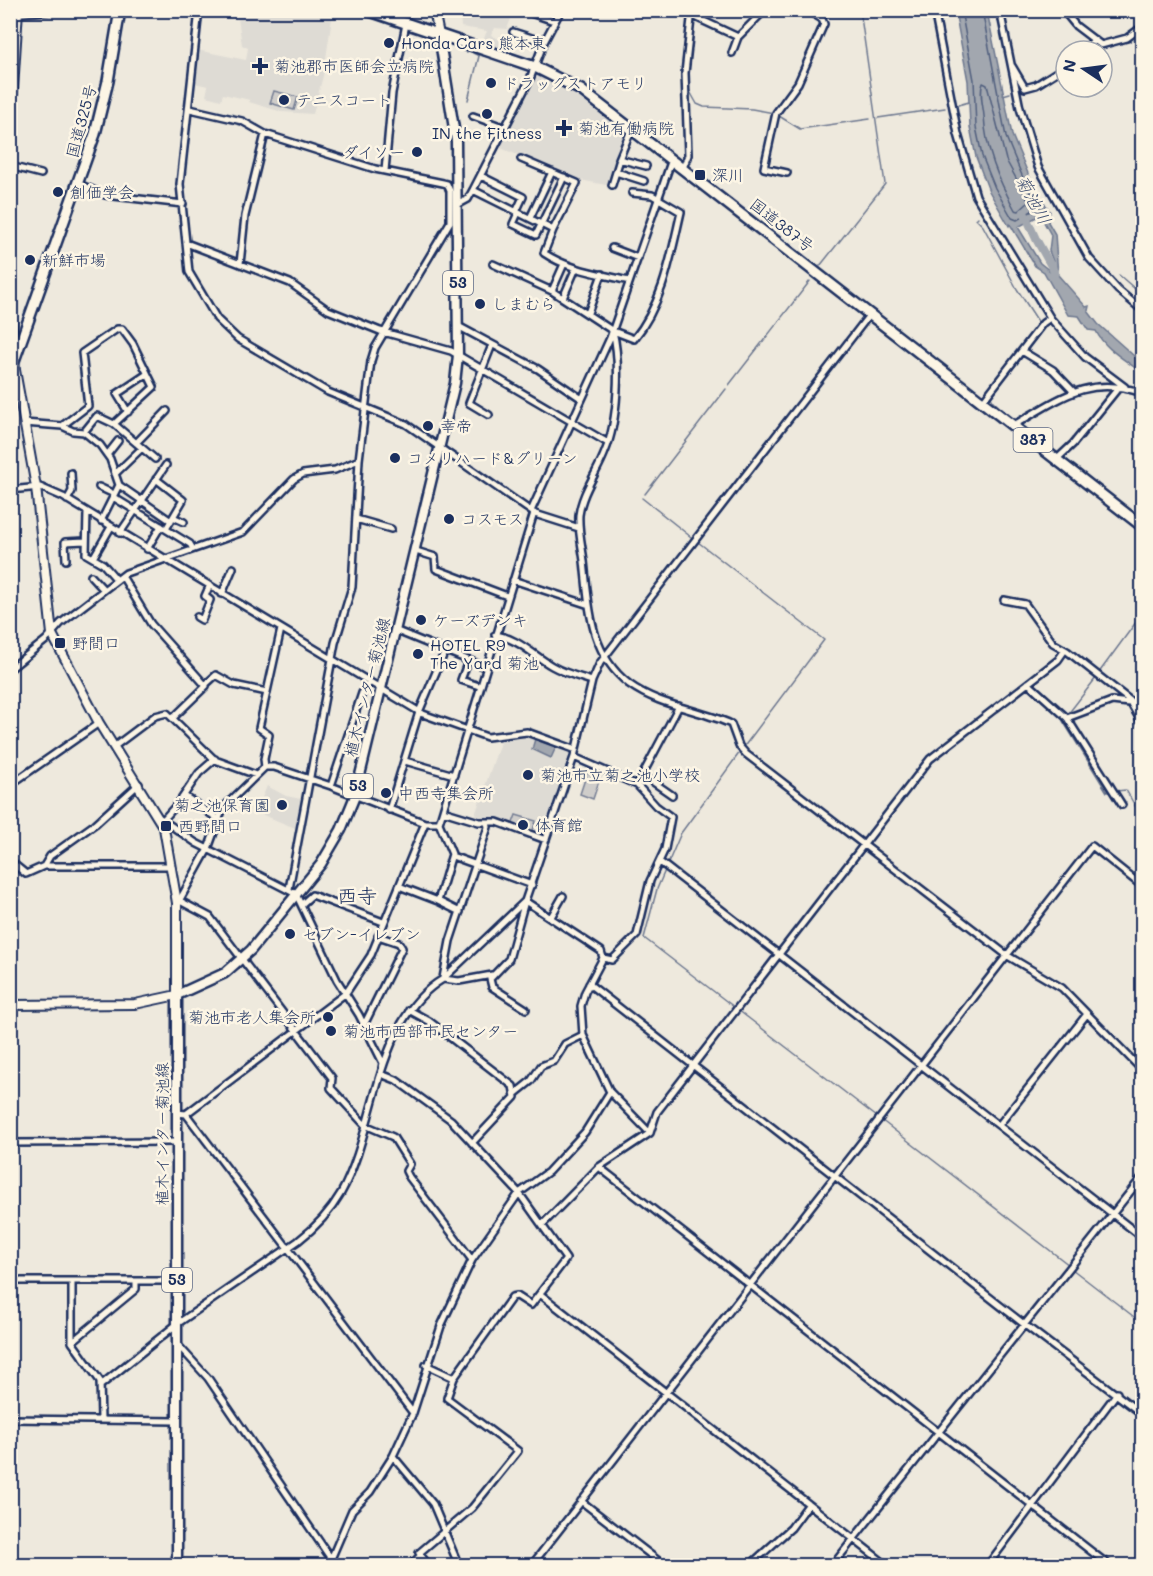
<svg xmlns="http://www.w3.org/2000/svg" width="1153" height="1576" viewBox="0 0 1153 1576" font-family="Mali,'Klee One',sans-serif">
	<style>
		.built { fill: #dedbd4 }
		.green { fill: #cfcdca; stroke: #757e94; stroke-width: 1.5 }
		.water { fill: #a2a7af; stroke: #6c778f; stroke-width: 1.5; fill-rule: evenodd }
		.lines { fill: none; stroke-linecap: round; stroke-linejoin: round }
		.shore { stroke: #515f7e; stroke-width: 1.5 }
		.stream { stroke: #6c778f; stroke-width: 1.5 }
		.river { stroke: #a2a7af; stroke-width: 8 }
		.street-casing { stroke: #1b2f5e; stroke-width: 10 }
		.secondary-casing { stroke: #1b2f5e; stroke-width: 12 }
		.primary-casing { stroke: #1b2f5e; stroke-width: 13 }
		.highway-casing { stroke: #1b2f5e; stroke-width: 14 }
		.street { stroke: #fcf5e5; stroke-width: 5 }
		.secondary { stroke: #fcf5e5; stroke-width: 8 }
		.primary { stroke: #fcf5e5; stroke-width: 8 }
		.highway { stroke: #fcf5e5; stroke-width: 9 }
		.poi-dot { fill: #1b2f5e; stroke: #fcf5e5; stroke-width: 2 }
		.labels { text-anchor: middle; stroke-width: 5; stroke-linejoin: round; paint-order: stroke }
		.shield { fill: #fcf5e5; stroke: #5e6a86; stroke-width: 1.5 }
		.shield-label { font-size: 15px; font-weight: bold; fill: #1b2f5e }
		.poi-label { font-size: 16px; fill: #1b2f5e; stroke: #fcf5e5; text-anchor: start }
		.street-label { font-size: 16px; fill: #1b2f5e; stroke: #fcf5e5 }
		.water-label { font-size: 18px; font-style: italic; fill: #445376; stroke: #fcf5e5 }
		.quarter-label { font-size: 20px; fill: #1b2f5e; stroke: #fcf5e5 }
	</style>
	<rect width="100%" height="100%" fill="#eee9dd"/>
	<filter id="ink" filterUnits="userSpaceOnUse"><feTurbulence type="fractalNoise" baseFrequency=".0167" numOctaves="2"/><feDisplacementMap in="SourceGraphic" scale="12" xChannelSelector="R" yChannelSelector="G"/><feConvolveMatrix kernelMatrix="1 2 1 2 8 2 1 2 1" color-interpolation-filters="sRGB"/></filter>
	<g filter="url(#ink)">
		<path class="built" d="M237,11h96l-9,61 -11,42 -31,-2 -33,-10 1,-2 -27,-6 -2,6 -15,-4 2,-10 -14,-3 3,-33 49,10 2,-12 -6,-3z
			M460,11h54l-7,18 -12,-1 -4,7 13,7 -3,7 -19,-6 5,-12 -26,-4z
			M536,73l45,23 47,36 -17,54 -36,-7 -79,-33z
			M527,732l49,18 -30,90 -71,-25 27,-78z
			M267,786l19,10 20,4 -6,30 -44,-18z"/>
		<path class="green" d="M274,91l24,6 -4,13 -24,-7z
			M587,773l13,5 -7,21 -13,-5z
			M516,815l20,6 -5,15 -20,-8z"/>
		<path class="water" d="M955,11h32l25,124 20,48 18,29 -2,10 7,12 3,41 28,32 3,-1 -1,5 10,13 44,39v10c-14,-12 -37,-23 -46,-42l-8,-1 -9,-14 -11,-1 -24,-43 -9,-6 -25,-42 -1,2 -20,-35 -13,-34 -6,-30 -2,-46zM1040,215l11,20 -2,16 4,10 -4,5 1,5 -10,-8 -22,-36z
			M535,739l21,8 -5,11 -19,-9z"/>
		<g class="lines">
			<path class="shore" d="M961,10l13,70 2,47 6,29 13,32 17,30 5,2 23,-14 -14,-21 -20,-48 -24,-127
				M983,83l4,2 19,75 23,42 -10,9 -4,-1c-17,-31 -29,-59 -31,-94 -1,-11 -5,-23 -1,-33z"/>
			<path class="stream" d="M1142,30l-2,2 2,6
				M455,48l12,4
				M683,61l5,-41
				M688,88l9,16 7,3 48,2 22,4
				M1003,95l7,-2
				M468,100l11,-44 -6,-3
				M958,105l11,-3
				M779,116l21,13 70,-10
				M878,118l67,-10
				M978,217l-2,2 7,7 34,63 22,34
				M820,266l65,-82 -25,-174
				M1119,275l23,20
				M1027,350l17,-22
				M729,385l81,-104
				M1011,417l-18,-16 -2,-4 31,-40
				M645,494l81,-105
				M642,498l49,39
				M698,542l126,98 -81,108
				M1098,674l44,-60
				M1068,714l28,-36
				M1065,718l-2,3 44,71h4
				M1116,791l10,-1 16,28
				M734,1007l-90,-69 13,-49 24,-56 59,-81
				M738,1010l139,107
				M881,1120l188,145
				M1072,1269l70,54"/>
			<path class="river" d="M1024,212l12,27 19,34"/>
			<g class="street-casing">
				<path id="street" d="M199,10l-19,174 9,88 28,47 21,20 90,53 78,32 129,90 44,14
					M522,10l32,11
					M934,10l24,124 18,62 75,123 34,38 40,30
					M1000,10l20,98 18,59 51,91 29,32 24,20
					M1063,10l13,16 25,19 26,-7 15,-11
					M1141,10l1,2
					M10,14l52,-4
					M691,15l47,22 27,-27
					M817,15l17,-5
					M513,32l31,10
					M1083,51l10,-10
					M732,53l6,-16
					M1012,66l13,22 11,-3 30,-19
					M190,109l52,12 23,13 110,35 68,14 4,1 3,7v31l-75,126 -4,13 -12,99 -7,127 -17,56 -46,246
					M473,116l30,11
					M632,128l-13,31 27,7
					M521,159l56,24 -24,47
					M10,166l31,8
					M683,168l5,-13 -3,-82 7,-63
					M385,171l7,-78 14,-69
					M616,172l28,9
					M787,173l-23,-5 12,-55 22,-30 26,-59 -2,-5 -15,-9
					M481,176l42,21 -7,15
					M79,184l26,11 78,9
					M612,185l8,-26
					M473,190l80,40 -9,23c25,17 57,21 85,28
					M457,205l11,-6 5,-9 57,-111 14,-37 17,-32
					M518,213l-5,11 23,11 28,-58
					M530,218l22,-46
					M186,243l104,40 38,27 52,21 71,20 157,92
					M612,248l26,10
					M240,264l5,-48 20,-82
					M493,264l59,27 61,40 21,8c29,-35 37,-84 47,-127l-29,-17 -20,-2
					M552,291l12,-27
					M563,298l13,-30
					M588,313l14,-39
					M458,326l80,43 44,30
					M613,331c8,33 5,90 -8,121 -8,21 -23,40 -26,63 -1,15 3,31 5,46 5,45 5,92 45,123 30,22 69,25 102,40l8,22 7,8 262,202 54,32 80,82
					M1022,351l31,19 21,22
					M983,401l60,-78 7,-5
					M128,412l-11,-18 30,-20
					M489,415l-20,-12 23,-58
					M24,423l38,3 26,-20 -6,-53 35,-24h5l11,15 21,43 -40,37
					M1014,425c45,-26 75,-51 128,-32
					M62,426l11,5 11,1 16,13 10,14 9,26 -18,36
					M84,432l13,-16 17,8 41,35
					M136,443l31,-32
					M107,455l11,-14
					M1057,459l16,-15 46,-57
					M115,474l27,-26
					M156,479l27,21 -17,29
					M119,485l52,36
					M99,487l15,7
					M10,490l30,-3 23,10 360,217 64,23 40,-5 49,18
					M113,497l77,47 3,5
					M67,500l5,-9 -1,-18
					M531,511l79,-173 62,-179
					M87,512l-1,42 17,10 14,16
					M173,517l11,5
					M356,519l35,10
					M120,533l46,-68
					M147,549l14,-23
					M416,551l19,6 1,12 71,27
					M93,558l18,-31
					M66,560l-1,-18 20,-1
					M91,576l13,14
					M122,576l29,48 55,62 -33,32
					M513,580l73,24
					M222,594l11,-26
					M1004,600l21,4 28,39 14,8 75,59
					M197,617l5,3 8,-20 -5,-4 4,-9
					M397,631l88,36
					M495,635c23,3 38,20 57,31 12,7 27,11 40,15
					M468,661l-7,19 18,6
					M10,669l36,-29 15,-17 65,-50 117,-41 51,-53 9,-5 32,-4 24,-10
					M1028,683l39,35 55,87
					M205,685l11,-10 18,10 33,7
					M1130,702l12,21
					M1067,718l45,-17 17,2
					M115,746l40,-30 12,-3 48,47 41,15
					M574,757l63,28 19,21 15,11 -6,32 -15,32 -13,54 -25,25 -9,-2
					M405,761l49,14
					M265,767l-1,-8 5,-24 -10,-7 22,-99
					M643,775l29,20
					M10,785l89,-62
					M637,785l42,-79
					M331,786l31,-93 8,-11
					M182,798l4,-1 32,22
					M389,810l30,-98 26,-61
					M443,811l36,11h18l49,18
					M160,818l36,25 100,51 41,86 22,35 24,48 -1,5
					M163,820l17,-19 19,-28 16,-14
					M439,823l95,-310
					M452,856l80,29
					M10,861l16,13 18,-8 6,-10 45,-32 44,-40
					M660,862l482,375
					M44,866h127
					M399,886l39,15 14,-47 -13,-31
					M180,901l30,16 122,161 -1,10 34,37 28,12 17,27 -4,7 3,6 63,83
					M438,901l22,11
					M525,901l76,50 2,7 -18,34 -4,14 2,29 27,57 40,41
					M178,903l30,-54 15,-41 42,-41h9l57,19 94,37h14
					M302,904l10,-9 71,27
					M551,917l12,-21
					M443,978l7,-37 38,-114 -1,-5
					M443,979l16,2 33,-6
					M589,984l436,341 117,89
					M526,1009l-34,-22 -2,-8 19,-20 16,-58 49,-144 18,-76 8,-18 270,-349
					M409,1010l20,11 84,65 2,11 -43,46
					M364,1025l38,-77 -3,-5 -21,-7
					M1136,1063l6,-7
					M381,1074l15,6 55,40 68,73 47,66 -35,46 -14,-9 -5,1 -58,81 -7,20 71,53 -46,57 -53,45 10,13
					M516,1093l15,-12 10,-15 13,-5 11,-17 18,-9
					M177,1113l9,1 160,-121 25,-38 54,-132
					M186,1114l227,299
					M999,1125l88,-111
					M10,1143l168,-1
					M599,1167l511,399
					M542,1225l57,-58 51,-34 7,-21 273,-353 128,-99 7,-10
					M10,1281h167
					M72,1281v61l28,39 1,39
					M540,1294l348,272
					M72,1342l64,-53v-8
					M177,1344l31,34 128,188
					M426,1365l28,13
					M101,1385l76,-61 121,-83c17,-13 32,-29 43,-48 36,-64 33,-173 102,-214l82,-78
					M10,1419l167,2
					M393,1456l40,48 26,62
					M581,1501l84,65
					M328,1566l24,-56 18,-18 23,-36 20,-43 28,-87 31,-66 47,-67 29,-21 37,-40 25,-40
					M410,1566l10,-10
					M531,1566l561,-720 50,40
					M749,1566l42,-38 17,-23
					M832,1566l310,-389
					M987,1566l130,-173"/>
			</g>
			<g class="secondary-casing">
				<path id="secondary" d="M434,10l5,25
					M10,136l8,-126
					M10,298l5,72 21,117 16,147 47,89 65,105 13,75v92l-42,9 -125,1"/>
			</g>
			<g class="primary-casing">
				<path id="primary" d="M177,1566v-571l48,-22 26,-23 70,-86 20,-34 14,-34 100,-413 3,-28 -2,-214 -17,-106"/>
			</g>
			<g class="highway-casing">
				<path id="highway" d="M367,10l168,57 46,23 561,436
					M10,372l85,-238 13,-53 12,-71"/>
			</g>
			<use href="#street" class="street"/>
			<use href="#secondary" class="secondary"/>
			<use href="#primary" class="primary"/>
			<use href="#highway" class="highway"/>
		</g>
	</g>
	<g class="poi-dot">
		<circle cx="389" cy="43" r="6"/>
		<path d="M257 57h6v6h6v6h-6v6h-6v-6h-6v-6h6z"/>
		<circle cx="491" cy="83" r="6"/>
		<circle cx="284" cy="100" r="6"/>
		<circle cx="487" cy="114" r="6"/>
		<path d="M561 119h6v6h6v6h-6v6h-6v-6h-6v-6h6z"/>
		<circle cx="417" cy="152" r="6"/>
		<rect x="694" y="169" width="12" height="12" rx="3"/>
		<circle cx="58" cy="192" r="6"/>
		<circle cx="30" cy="260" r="6"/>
		<circle cx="480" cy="304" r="6"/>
		<circle cx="428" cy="426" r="6"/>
		<circle cx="395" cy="458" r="6"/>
		<circle cx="449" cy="519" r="6"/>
		<circle cx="421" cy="620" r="6"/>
		<rect x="54" y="637" width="12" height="12" rx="3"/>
		<circle cx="418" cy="654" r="6"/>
		<circle cx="528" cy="775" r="6"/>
		<circle cx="386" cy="793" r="6"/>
		<circle cx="282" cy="805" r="6"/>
		<circle cx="523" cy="825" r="6"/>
		<rect x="160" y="820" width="12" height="12" rx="3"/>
		<circle cx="290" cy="934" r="6"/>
		<circle cx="328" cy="1017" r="6"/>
		<circle cx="331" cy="1031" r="6"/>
	</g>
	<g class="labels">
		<g class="shield">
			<rect x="443" y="271" width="30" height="24" rx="4.5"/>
			<rect x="1013.5" y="428" width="39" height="24" rx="4.5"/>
			<rect x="343" y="774" width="30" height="24" rx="4.5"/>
			<rect x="162" y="1268" width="30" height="24" rx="4.5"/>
		</g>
		<g class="shield-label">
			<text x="458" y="288">53</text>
			<text x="1033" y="445">387</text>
			<text x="358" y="791">53</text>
			<text x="177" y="1285">53</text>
		</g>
		<g class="poi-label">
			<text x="401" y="49">Honda Cars 熊本東</text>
			<text x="274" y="72">菊池郡市医師会立病院</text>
			<text x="503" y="89">ドラッグストアモリ</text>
			<text x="296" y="106">テニスコート</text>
			<text x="578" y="134">菊池有働病院</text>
			<text x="487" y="139" text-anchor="middle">IN the Fitness</text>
			<text x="405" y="158" text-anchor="end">ダイソー</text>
			<text x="712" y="181">深川</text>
			<text x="70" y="198">創価学会</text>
			<text x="42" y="266">新鮮市場</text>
			<text x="492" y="310">しまむら</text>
			<text x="440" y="432">幸帝</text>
			<text x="407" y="464">コメリハード&amp;グリーン</text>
			<text x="461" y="525">コスモス</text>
			<text x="433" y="626">ケーズデンキ</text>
			<text x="72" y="649">野間口</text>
			<text x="430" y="651">HOTEL R9<tspan x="430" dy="18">The Yard 菊池</tspan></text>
			<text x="540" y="781">菊池市立菊之池小学校</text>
			<text x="398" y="799">中西寺集会所</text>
			<text x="270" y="811" text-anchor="end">菊之池保育園</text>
			<text x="535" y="831">体育館</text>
			<text x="178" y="832">西野間口</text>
			<text x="302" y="940">セブン-イレブン</text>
			<text x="316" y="1023" text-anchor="end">菊池市老人集会所</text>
			<text x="343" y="1037">菊池市西部市民センター</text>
		</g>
		<g class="street-label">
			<text transform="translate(81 121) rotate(-75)" y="6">国道325号</text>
			<text transform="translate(782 225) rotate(38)" y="6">国道387号</text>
			<text transform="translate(367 687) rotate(-76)" y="6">植木インター菊池線</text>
			<text transform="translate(162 1134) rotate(-90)" y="6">植木インター菊池線</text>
		</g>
		<g class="water-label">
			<text transform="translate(1033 200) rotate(61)" y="6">菊池川</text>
		</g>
		<g class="quarter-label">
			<text x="357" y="903">西寺</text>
		</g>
	</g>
	<rect width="1153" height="1576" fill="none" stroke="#fcf5e5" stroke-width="36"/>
	<rect x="18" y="18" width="1117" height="1540" fill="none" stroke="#1b2f5e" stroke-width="2" filter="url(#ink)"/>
	<g transform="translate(1084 69) rotate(283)"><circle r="28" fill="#fcf5e5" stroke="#a2a6af" stroke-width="1.5"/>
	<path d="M0-4.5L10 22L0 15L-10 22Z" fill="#1b2f5e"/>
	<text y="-9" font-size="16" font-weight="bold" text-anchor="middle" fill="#1b2f5e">N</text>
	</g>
</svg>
